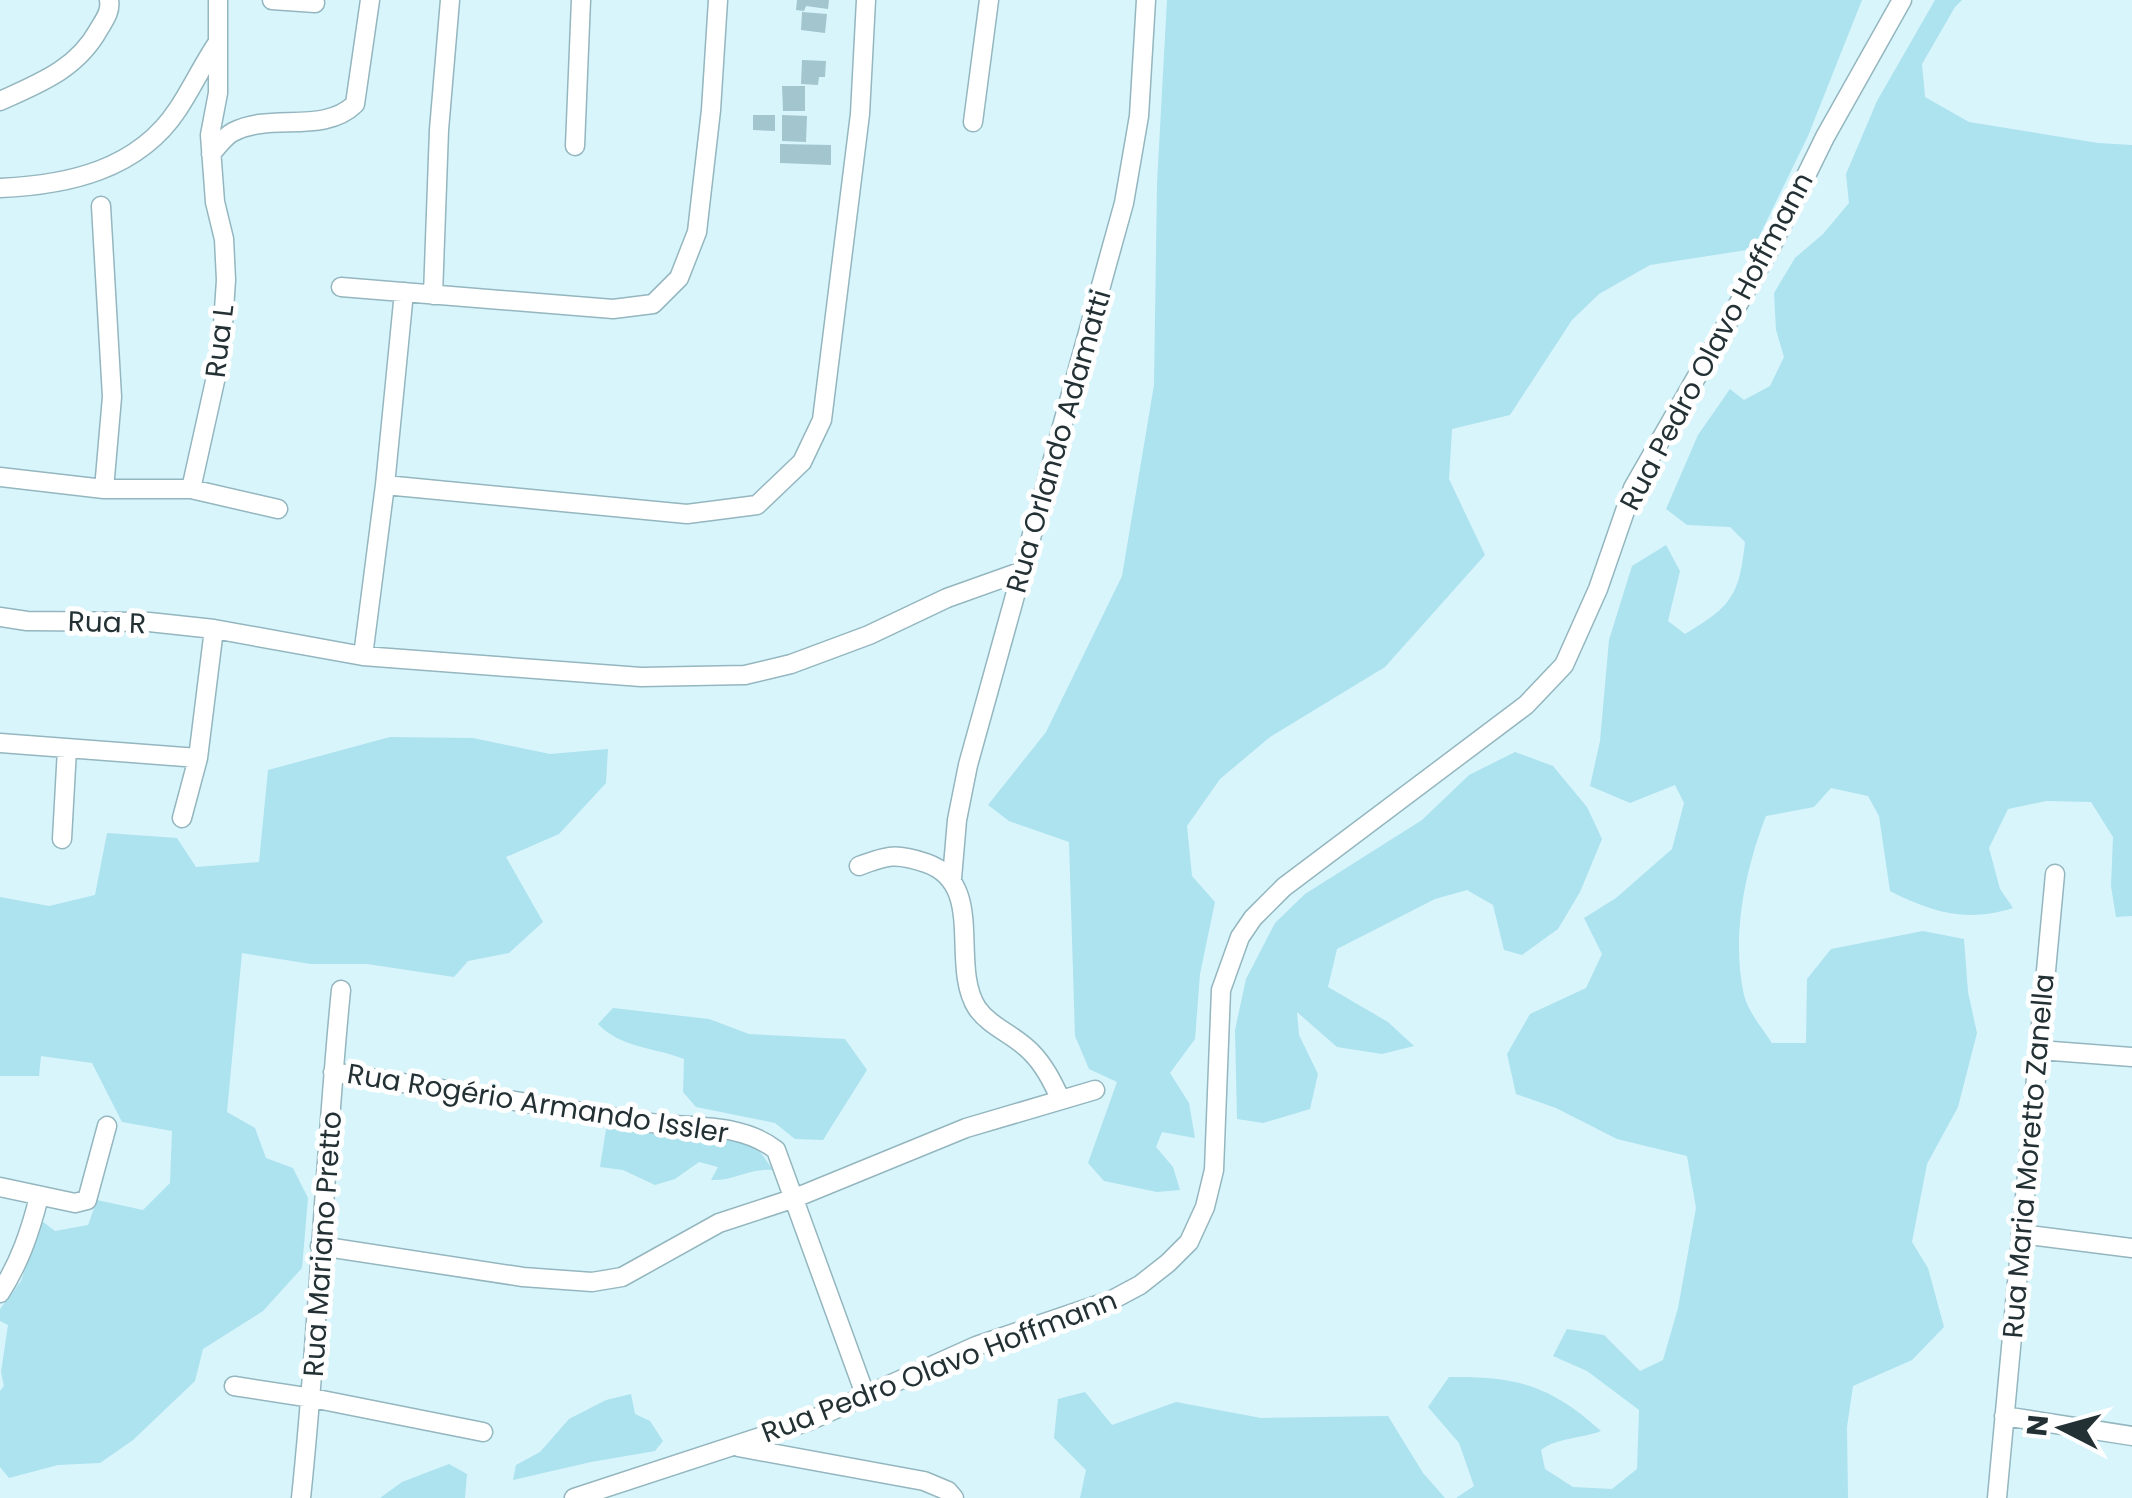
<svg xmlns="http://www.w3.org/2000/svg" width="2132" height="1498" viewBox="0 0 2132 1498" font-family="Poppins,sans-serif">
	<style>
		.green { fill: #ade2ef }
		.building { fill: #a2c5ce }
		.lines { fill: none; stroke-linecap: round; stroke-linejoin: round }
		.minor-casing { stroke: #94b6bf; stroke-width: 21 }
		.minor { stroke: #fff; stroke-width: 18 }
		.labels { text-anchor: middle; stroke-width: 10; stroke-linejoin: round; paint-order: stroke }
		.street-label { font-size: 28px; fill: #233135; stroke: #fff }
	</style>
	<rect width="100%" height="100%" fill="#d8f5fc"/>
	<path class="green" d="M1167,0h695l-54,136 -55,113 -103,16 -51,29 -27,26 -62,95 -58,14 -3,50 36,76 -100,112 -115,70 -50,42 -33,47 5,50 23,26 -15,72 -5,65 -25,34 19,30 6,35 -33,-6 -6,15 17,20 7,23 -23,2 -53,-11 -16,-18 29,-81 -28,-13 -14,-33 -6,-194 -60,-21 -21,-16 58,-73 76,-156 32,-191 3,-202z
		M1935,0h27l-7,7 -33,57 3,33 44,25 129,21 34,2v771l-16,1 -5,-31 2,-49 -22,-35 -45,-1 -38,8 -19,39 11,41 13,19c-46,15 -82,4 -123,-17l-11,-75 -11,-20 -37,-8 -17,19 -48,9c-21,54 -35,121 -22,179 4,17 19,34 28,48h34l1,-64 24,-30 92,-18 41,8 4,53 9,41 -19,74 -31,57 -15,78 16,26 16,59 -32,33 -59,26 -6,41 1,71h-392l18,-12 -15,-43 -31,-36 21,-30c67,-1 101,8 152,54 -20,8 -43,6 -60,19l4,19 28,18 39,2 25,-20 2,-59 -52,-39 -34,-15 14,-27 37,6 36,36 23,-11 15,-52 18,-100 -9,-52 -70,-17 -61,-31 -40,-14 -9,-40 23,-40 56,-26 16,-34 -18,-36 32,-20 56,-49 12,-46 -9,-18 -45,18 -40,-17 10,-45 9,-101 23,-74 34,-21 14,26 -12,50 17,13c47,-28 54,-38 60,-92l-15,-15 -43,-2 -21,-16 32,-74 32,-46 14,11 26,-14 14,-29 -8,-27 -2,-37 21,-35 28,-24 26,-31 -3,-29 31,-73z
		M390,737l83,1 77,16 58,-5 -2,34 -47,51 -53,23 37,65 -34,31 -41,8 -14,16 -87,-13h-56l-69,-11 -15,159 28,16 11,30 27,10 15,30 -6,70 -39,43 -60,38 -8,32 -62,59 -33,23 -42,2 -49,13 -9,-11v-76l4,-5 -3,-14 7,-47 -8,-4v-12l21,-28 21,-60 13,10 33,-6 9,-25 46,10 27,-27 2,-52 -50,-9 -30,-59 -51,-7 -2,20h-39v-179l49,9 46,-11 12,-62 70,5 19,29 63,-5 9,-92z
		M1515,752l38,14 34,41 15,32 -22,53 -22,37 -36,26 -18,-5 -11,-45 -26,-15 -32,9 -98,50 -9,38 60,35 26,24 -32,8 -45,-7 -40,-35 2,23 19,39 -8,35 -47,14 -26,-4 -2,-89 11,-51 29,-56 30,-29 117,-74 47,-45z
		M613,1008l96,11 40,15 96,5 22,31 -44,70 -28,-1 -20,-16 -79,-16 -13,-15 1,-33c-31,-12 -63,-11 -86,-35z
		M607,1123l131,17 20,9 15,21c-26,-2 -38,11 -62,10l7,-13 -19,-5 -24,17 -20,6 -32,-15 -23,-3z
		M1085,1392l27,33 64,-23 85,16 127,-2 35,57 22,25h-365l6,-28 -32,-32 4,-39z
		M631,1394l4,20 15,7 13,20 -8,10 -64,11 -78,18 3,-15 24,-13 29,-33 37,-19z
		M449,1464l18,10 -2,24h-85l22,-16z"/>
	<path class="building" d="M797,0h32l-1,9 -22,-3 -2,5 -8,-1z
		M802,12l25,2 -2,19 -24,-3z
		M802,60l24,1 -1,16h-6l-1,8 -17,-1z
		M782,86h23v25h-22z
		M753,115h22v16l-22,-1z
		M782,115l25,1 -1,26 -24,-1z
		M780,144l51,1v20l-51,-2z"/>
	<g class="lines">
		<g class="minor-casing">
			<path id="minor" d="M272,0l43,3
				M0,101c40,-18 77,-32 99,-72 6,-10 12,-18 10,-29
				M973,122l16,-122
				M575,146l6,-146
				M211,154c6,-7 14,-18 22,-22 38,-20 90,3 122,-28l15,-104
				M0,188c68,-3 138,-18 178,-79 14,-21 25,-45 40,-67
				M101,206l11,191 -8,92
				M341,287l272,22 40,-5 26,-26 18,-46 14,-122 7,-110
				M433,295l6,-165 11,-130
				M0,477l104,12h87l87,20
				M385,485l302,29 70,-9 45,-43 20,-42 38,-306 6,-114
				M191,489l30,-135 5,-74 -2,-41 -9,-37 -5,-67 8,-42v-93
				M0,617l27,4 122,1 65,7 149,27 278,21 104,-2 46,-11 78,-29 78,-37 73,-26
				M363,656l22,-171 19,-193
				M0,743l198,15 16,-129
				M182,818l16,-60
				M62,839l5,-90
				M859,866c29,-11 37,-13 67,-3 61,21 23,101 51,145 13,19 38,27 54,44 13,13 21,29 29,46
				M952,878l5,-58 11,-55 156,-562 15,-87 7,-116
				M2039,1050l93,7
				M333,1072c104,16 207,33 311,50 44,7 95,-1 132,28l90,247
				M0,1187l75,16 12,-3 20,-74
				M2021,1234l111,14
				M320,1246l203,31 69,5 30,-5 97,-54 76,-25 171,-70 129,-38
				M0,1293c20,-31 30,-61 39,-96
				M234,1386l78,12 171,34
				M2004,1416l128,20
				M738,1447l186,34 24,10 6,7
				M301,1498c18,-169 23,-339 40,-508
				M574,1498l235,-77 167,-75 136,-46 28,-15 28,-22 21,-21 16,-35 9,-37 7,-180 19,-53 13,-19 31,-31 242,-182 38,-40 34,-76 35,-101 139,-243 53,-108 77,-137
				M1997,1498l58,-624"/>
		</g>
		<use href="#minor" class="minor"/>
	</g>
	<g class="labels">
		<g class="street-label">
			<text transform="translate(219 341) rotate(-83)" y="10">Rua L</text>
			<text transform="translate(1716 341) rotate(-62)" y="10">Rua Pedro Olavo Hoffmann</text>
			<text transform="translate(1058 441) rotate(-74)" y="10">Rua Orlando Adamatti</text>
			<text transform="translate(107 622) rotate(2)" y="10">Rua R</text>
			<text transform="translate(538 1103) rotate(9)" y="10">Rua Rogério Armando Issler</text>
			<text transform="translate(2028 1156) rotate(-85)" y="10">Rua Maria Moretto Zanella</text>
			<text transform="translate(322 1244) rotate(-86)" y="10">Rua Mariano Pretto</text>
			<text transform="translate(939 1366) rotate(-21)" y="10">Rua Pedro Olavo Hoffmann</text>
		</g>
	</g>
	<g transform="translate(2062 1428) rotate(276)" stroke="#ffffff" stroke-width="8" paint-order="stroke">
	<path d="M0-8L18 38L0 25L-18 38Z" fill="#233135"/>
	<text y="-15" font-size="28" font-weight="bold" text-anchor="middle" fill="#233135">N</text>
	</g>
</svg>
